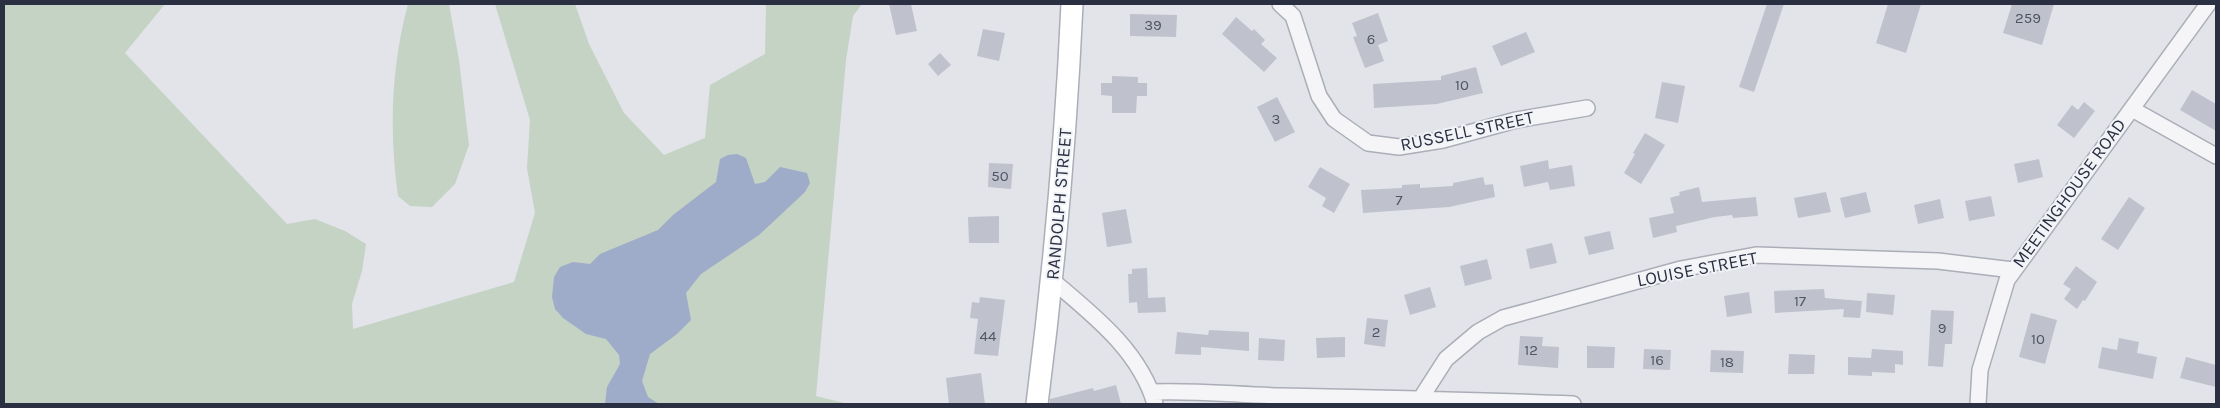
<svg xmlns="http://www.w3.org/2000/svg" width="2220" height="408" viewBox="0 0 2220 408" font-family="Karla,sans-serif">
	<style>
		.green { fill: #c4d3c3 }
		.water { fill: #9eabc9 }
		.building { fill: #bfc2cd }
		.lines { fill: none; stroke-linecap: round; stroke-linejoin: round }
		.minor-casing { stroke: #abaeb7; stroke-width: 18 }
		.secondary-casing { stroke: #abaeb7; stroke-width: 24 }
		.minor { stroke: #f5f5f8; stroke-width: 15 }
		.secondary { stroke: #fff; stroke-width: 21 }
		.labels { text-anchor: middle; stroke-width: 4; stroke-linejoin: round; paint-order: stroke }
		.number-label { font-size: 15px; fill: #4f5464 }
		.street-label { font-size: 18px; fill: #2a2f41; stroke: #f1f3f7 }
	</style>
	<rect width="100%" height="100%" fill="#e2e4ea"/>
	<path class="green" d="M4,4h161l-40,49 162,171 28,-5 30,12 21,13 -4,27 -10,33 1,25 161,-47 21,-69 -8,-45 3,-48 -35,-116h80l14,40 35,69 40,42 41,-17 5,-53 55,-31 1,-50h96l-9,12 -7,44 -30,336 32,8h-844z
		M408,4h41l10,56 10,85 -14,39 -23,23 -22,-1 -12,-10c-9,-64 -7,-129 10,-192z"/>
	<path class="water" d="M737,154l9,4 9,26 10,-2 15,-15 27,6 3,10 -5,9 -46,43 -58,39 -15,19 5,27 -14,14 -27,20 -8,27 6,16 11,7h-54l2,-17 13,-23 -1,-9 -13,-16 -20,-5 -23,-16 -8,-9 -3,-12 2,-20 6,-10 13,-5 17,2 10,-10 58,-24 15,-15 43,-33 4,-23 8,-4z"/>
	<path class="building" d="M889,4h22l6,27 -21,4z
		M1767,4h17l-30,88 -15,-5z
		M1888,4h33l-15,49 -30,-10z
		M2012,4h42l-12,41 -39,-12z
		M1378,13l10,28 -10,4 6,16 -19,7 -12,-31 4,-1 -5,-13z
		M1130,14l47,1 -1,22 -46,-1z
		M1236,17l16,14 2,-2 11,11 -4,4 16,14 -13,14 -42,-38z
		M983,29l22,4 -6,28 -22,-5z
		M1526,32l9,20 -34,14 -9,-20z
		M940,53l11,12 -13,11 -10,-12z
		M1476,67l7,26 -46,11 -63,4 -1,-24 68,-4v-4z
		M1112,76l26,1v6h9v13h-10l-1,17h-24v-17l-11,-1v-12h11z
		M1662,82l23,4 -7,37 -23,-5z
		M2192,90l24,14v27l-36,-21z
		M1277,97l18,35 -20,10 -18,-35z
		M2084,102l11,9 -21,27 -17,-13 15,-20 6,5z
		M1645,133l20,12 -24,39 -17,-11 11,-19 -2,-1z
		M2039,159l4,18 -25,6 -4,-19z
		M1548,160l1,9 23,-4 3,21 -25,4 -2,-8 -24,5 -4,-21z
		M989,163l24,1 -2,25 -23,-2z
		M1320,167l30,17 -16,29 -12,-7 4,-8 -18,-11z
		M1483,177l2,8 8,-1 2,13 -46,10 -86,6 -2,-23 41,-2v-3l18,-1v4l33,-2v-3z
		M1699,187l3,15 54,-5 2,19 -25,2 -1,-3 -17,2 -39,9 1,6 -24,6 -4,-20 25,-5 -4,-15 10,-3 -1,-3z
		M1826,192l5,20 -33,6 -4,-20z
		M1866,192l5,20 -26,6 -5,-20z
		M1991,196l4,20 -26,5 -4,-20z
		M2129,197l16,11 -27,42 -17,-11z
		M1940,199l4,19 -26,6 -4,-19z
		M1126,209l6,34 -25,4 -5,-34z
		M999,216v27h-30l-1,-26z
		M1610,231l4,18 -25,6 -5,-18z
		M1552,243l5,20 -27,6 -4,-20z
		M1487,259l5,20 -27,7 -5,-20z
		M2076,266l21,16 -12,19 -2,-1 -6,9 -13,-10 7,-10 -8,-5z
		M1147,268l1,30 17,-1 1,15 -28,1 -1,-11 -8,1 -1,-29h4v-5z
		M1430,287l6,20 -26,8 -6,-20z
		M1824,289l1,9 37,3 -2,17 -17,-1 1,-8 -69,4 -1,-22z
		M1749,292l3,21 -25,4 -3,-21z
		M1867,293l28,2 -2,20 -27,-3z
		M980,297l25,3 -7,56 -24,-2 4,-35 -8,-1 2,-16 7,1z
		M1931,310l23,1 -2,33h-7l-2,23 -15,-1z
		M2031,313l26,7 -12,44 -26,-7z
		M1367,318l21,2 -3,27 -21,-3z
		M1209,330l40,2v19l-48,-4v8l-26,-1 2,-22 31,3z
		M1520,336l23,1 -1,9 17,1 -1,21 -40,-3z
		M1345,337v20l-28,1 -1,-20z
		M1259,338l26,2 -1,21 -26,-1z
		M2119,338l20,4 -2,11 20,4 -4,22 -55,-11 4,-21 15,3z
		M1587,346l28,1 -1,21h-27z
		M1644,349l27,1 -1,20 -27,-1z
		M1872,349l31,2v14l-8,-1v9l-23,-1v4l-24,-1v-18l23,1z
		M1711,350l33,1 -1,22 -33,-1z
		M1789,354l26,1 -1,19h-26z
		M2186,357l30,8v22l-36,-9z
		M981,373l4,31h-36l-3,-26z
		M1116,385l5,19h-71v-5l43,-11 1,3z"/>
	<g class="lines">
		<g class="minor-casing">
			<path id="minor" d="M1280,4l13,12 26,80 15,23 34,24 31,4 44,-7 73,-20 71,-12
				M2132,109l84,47
				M1053,281c40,34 87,70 102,123
				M1151,392c44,-2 86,3 129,4 98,2 195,4 293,8
				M1421,398l25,-39 32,-27 25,-14 178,-49 75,-14 182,6 75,9
				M1978,404l2,-34 27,-90 201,-276"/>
		</g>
		<g class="secondary-casing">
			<path id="secondary" d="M1037,404c17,-133 29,-266 35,-400"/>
		</g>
		<use href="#minor" class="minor"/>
		<use href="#secondary" class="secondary"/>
	</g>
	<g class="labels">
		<g class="number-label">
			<text x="2028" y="23">259</text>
			<text x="1153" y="30">39</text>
			<text x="1371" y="44">6</text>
			<text x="1462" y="90">10</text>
			<text x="1276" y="124">3</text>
			<text x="1000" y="181">50</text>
			<text x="1399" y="205">7</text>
			<text x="1800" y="306">17</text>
			<text x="1942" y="333">9</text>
			<text x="1376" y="337">2</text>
			<text x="988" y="341">44</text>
			<text x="2038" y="344">10</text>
			<text x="1531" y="355">12</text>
			<text x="1657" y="365">16</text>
			<text x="1727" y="367">18</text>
		</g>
		<g class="street-label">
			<text transform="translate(1467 131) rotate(-12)" y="6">RUSSELL STREET</text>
			<text transform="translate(2069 193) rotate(-54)" y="6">MEETINGHOUSE ROAD</text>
			<text transform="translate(1059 204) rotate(-85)" y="6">RANDOLPH STREET</text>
			<text transform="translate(1697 269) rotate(-11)" y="6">LOUISE STREET</text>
		</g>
	</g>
	<rect width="2220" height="408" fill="none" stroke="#2a2f41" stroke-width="10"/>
</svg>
